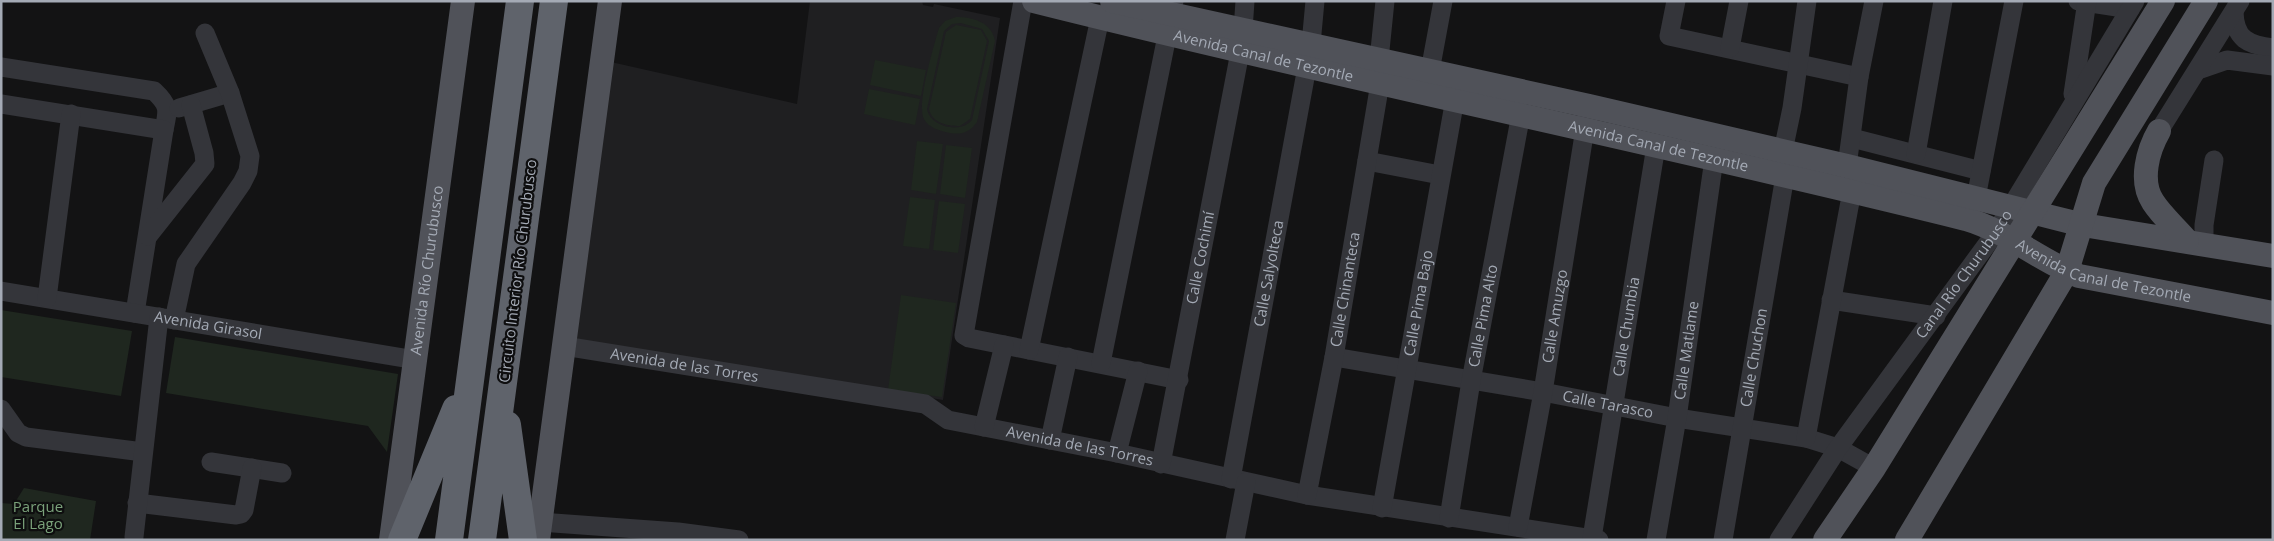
<svg xmlns="http://www.w3.org/2000/svg" width="2274" height="541" viewBox="0 0 2274 541" font-family="'Open Sans',sans-serif">
	<style>
		.built { fill: #1f1f21 }
		.green { fill: #1f271f; fill-rule: evenodd }
		.lines { fill: none; stroke-linecap: round; stroke-linejoin: round }
		.minor { stroke: #34353a; stroke-width: 19 }
		.major { stroke: #505259; stroke-width: 24 }
		.highway { stroke: #5f636b; stroke-width: 28 }
		.labels { text-anchor: middle; stroke-width: 4.5; stroke-linejoin: round; paint-order: stroke }
		.street-label { font-size: 15px; fill: #a4aab5; stroke: #0e0e0f }
		.park-label { font-size: 15px; fill: #7aa17a; stroke: #0e0e0f }
	</style>
	<rect width="100%" height="100%" fill="#131314"/>
	<path class="built" d="M810,1h112l1,4 10,2 1,-3 66,14 -57,382 -369,-61 37,-277 186,42z"/>
	<path class="green" d="M956,17c16,0 36,5 39,24l-18,81c-7,10 -15,13 -27,11 -9,-2 -22,-5 -26,-14 -8,-14 10,-74 15,-91l6,-7zM961,23l21,6 7,12 -17,79c-11,14 -42,7 -45,-11l17,-78 8,-7z
		M956,25l25,5 6,11 -17,78 -10,7c-13,0 -28,-3 -31,-17l17,-77z
		M875,60l51,10 -5,26 -51,-11z
		M869,89l51,10 -5,26 -51,-11z
		M917,141l26,3 -7,50 -25,-4z
		M946,145l26,3 -7,50 -25,-4z
		M910,197l25,3 -6,49 -26,-3z
		M939,201l26,3 -7,49 -25,-3z
		M901,295l55,8 -14,94 -54,-7z
		M1,310l131,21 -11,65 -120,-19z
		M175,337l223,37 -11,78 -19,-26 -202,-33z
		M24,488l72,13 -6,39h-89v-37l13,1z"/>
	<g class="lines">
		<g class="minor">
			<path d="M1023,1l-59,334 5,3 210,42"/>
			<path d="M1676,1l-7,35 190,41"/>
			<path d="M2078,1l52,8"/>
			<path d="M2234,12c1,27 14,33 39,36"/>
			<path d="M1243,30l2,-29"/>
			<path d="M1311,44l4,-43"/>
			<path d="M1730,48l9,-47"/>
			<path d="M1379,60l6,-59"/>
			<path d="M1,67l153,24c16,15 14,19 10,39"/>
			<path d="M2198,70l29,-10 46,6"/>
			<path d="M1430,71l13,-70"/>
			<path d="M2073,94l14,-93"/>
			<path d="M1,104l163,26 -29,183"/>
			<path d="M179,108l51,-15"/>
			<path d="M2159,131l81,-130"/>
			<path d="M1852,138l129,33"/>
			<path d="M1783,151l9,-43 15,-107"/>
			<path d="M1916,154l27,-153"/>
			<path d="M1367,161l73,14"/>
			<path d="M1847,166l12,-89 15,-76"/>
			<path d="M1976,198l38,-197"/>
			<path d="M148,236l57,-72 -1,-11 -13,-48"/>
			<path d="M2204,244v-19l10,-65"/>
			<path id="s1" d="M1,291l415,69"/>
			<path d="M47,298l24,-184"/>
			<path d="M1831,300l105,16"/>
			<path d="M174,320l12,-56 56,-81 6,-12 2,-15 -20,-63 -25,-60"/>
			<path id="s2" d="M564,346l361,58 23,16 169,33 190,42 292,45"/>
			<path d="M1029,350l71,-332"/>
			<path id="s3" d="M1334,357l209,35 134,26 129,20 32,10 36,20"/>
			<path d="M1101,363l73,-362"/>
			<path d="M1,409l17,24 8,4 117,15"/>
			<path d="M984,427l20,-82"/>
			<path d="M1806,438l46,-247"/>
			<path d="M1050,440l18,-83"/>
			<path d="M1117,453l21,-82"/>
			<path d="M211,462l71,11"/>
			<path id="s4" d="M1161,464l79,-412"/>
			<path id="s5" d="M1231,479l76,-412"/>
			<path id="s6" d="M1307,495l27,-138 46,-274"/>
			<path d="M137,503l99,12 5,-1 3,-4 8,-42"/>
			<path id="s7" d="M1382,508l73,-409"/>
			<path id="s8" d="M1449,518l22,-137 50,-267"/>
			<path d="M540,522l138,10 61,8"/>
			<path id="s9" d="M1518,527l25,-135 44,-276"/>
			<path d="M134,537l25,-220"/>
			<path id="s10" d="M1592,538l64,-392"/>
			<path d="M1235,540l11,-58"/>
			<path id="s11" d="M1656,540l21,-122 37,-259"/>
			<path id="s12" d="M1723,540l62,-364"/>
			<path id="s13" d="M1779,540l59,-92 158,-216 139,-231"/>
		</g>
		<g class="major">
			<path id="s14" d="M1034,1c310,78 623,141 932,218 41,12 74,42 113,57l194,37"/>
			<path d="M1112,1l477,105 258,60 236,59 190,31"/>
			<path d="M2159,131c-11,19 -20,50 -6,71 9,14 23,26 34,39"/>
			<path id="s15" d="M391,540l72,-539"/>
			<path d="M538,540l72,-539"/>
			<path d="M1825,540l49,-72 289,-467"/>
			<path d="M1907,540l160,-269 27,-88 112,-182"/>
		</g>
		<path class="highway" d="M507,425l16,115
			M402,540l54,-131
			M449,540l71,-539
			M482,540l72,-539"/>
	</g>
	<g class="labels">
		<g class="street-label">
			<text dy="5" stroke="none"><textPath href="#s14" startOffset="236">Avenida Canal de Tezontle</textPath></text>
			<text dy="5" stroke="none"><textPath href="#s14" startOffset="641">Avenida Canal de Tezontle</textPath></text>
			<text dy="5" stroke="none"><textPath href="#s4" startOffset="210">Calle Cochimí</textPath></text>
			<text dy="5" stroke="none"><textPath href="#s14" startOffset="1106">Avenida Canal de Tezontle</textPath></text>
			<text dy="5" stroke="none"><textPath href="#s15" startOffset="272">Avenida Río Churubusco</textPath></text>
			<text transform="translate(518 271) rotate(-83)" y="5">Circuito Interior Río Churubusco</text>
			<text dy="5" stroke="none"><textPath href="#s5" startOffset="209">Calle Salyolteca</textPath></text>
			<text dy="5" stroke="none"><textPath href="#s13" startOffset="324">Canal Río Churubusco</textPath></text>
			<text dy="5" stroke="none"><textPath href="#s6" startOffset="209">Calle Chinanteca</textPath></text>
			<text dy="5" stroke="none"><textPath href="#s7" startOffset="208">Calle Pima Bajo</textPath></text>
			<text dy="5" stroke="none"><textPath href="#s8" startOffset="205">Calle Pima Alto</textPath></text>
			<text dy="5" stroke="none"><textPath href="#s9" startOffset="214">Calle Amuzgo</textPath></text>
			<text dy="5" stroke="none"><textPath href="#s1" startOffset="210">Avenida Girasol</textPath></text>
			<text dy="5" stroke="none"><textPath href="#s10" startOffset="214">Calle Chumbia</textPath></text>
			<text dy="5" stroke="none"><textPath href="#s11" startOffset="192">Calle Matlame</textPath></text>
			<text dy="5" stroke="none"><textPath href="#s12" startOffset="185">Calle Chuchon</textPath></text>
			<text dy="5" stroke="none"><textPath href="#s2" startOffset="122">Avenida de las Torres</textPath></text>
			<text dy="5" stroke="none"><textPath href="#s3" startOffset="278">Calle Tarasco</textPath></text>
			<text dy="5" stroke="none"><textPath href="#s2" startOffset="528">Avenida de las Torres</textPath></text>
		</g>
		<g class="park-label">
			<text x="38" y="512">Parque<tspan x="38" dy="17">El Lago</tspan></text>
		</g>
	</g>
	<rect width="2274" height="541" fill="none" stroke="#a4aab5" stroke-width="5"/>
</svg>
